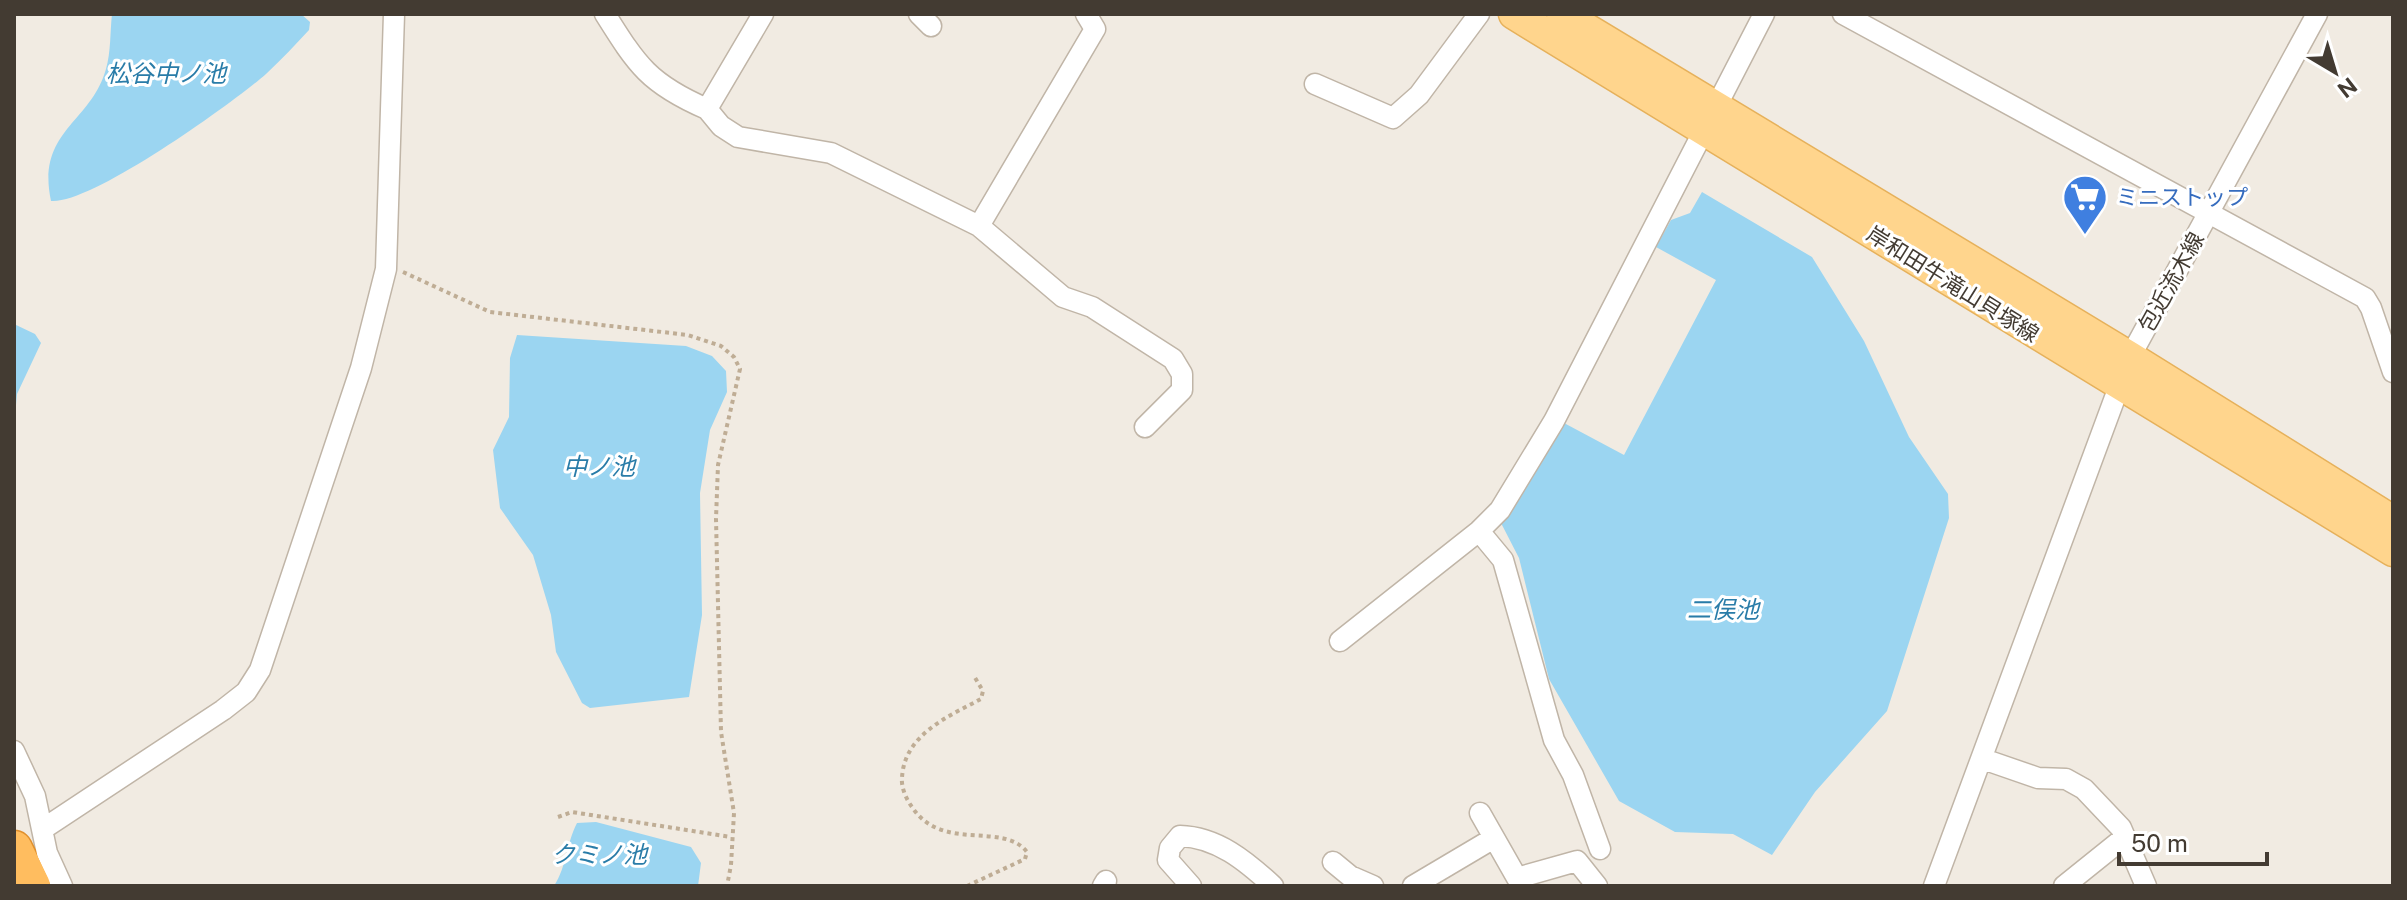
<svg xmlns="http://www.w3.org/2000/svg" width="2407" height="900" viewBox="0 0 2407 900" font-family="'Public Sans','Noto Sans JP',sans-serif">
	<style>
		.water { fill: #9bd5f1 }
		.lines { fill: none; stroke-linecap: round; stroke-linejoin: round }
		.minor-casing { stroke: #c0b5a7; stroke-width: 23 }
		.primary-casing { stroke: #e6b15b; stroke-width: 33 }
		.motorway-casing { stroke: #e0902d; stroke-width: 39 }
		.path { stroke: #bfad95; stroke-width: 4; stroke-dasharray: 4 4; stroke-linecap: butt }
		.minor { stroke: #fff; stroke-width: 20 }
		.primary { stroke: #ffd58d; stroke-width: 30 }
		.motorway { stroke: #ffbd5f; stroke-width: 36 }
		.labels { text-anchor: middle; stroke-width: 6; stroke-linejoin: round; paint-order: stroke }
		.shop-label { font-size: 22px; fill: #366cbe; stroke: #fff; text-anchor: start }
		.street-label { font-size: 22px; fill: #433b32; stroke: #fff }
		.water-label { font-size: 24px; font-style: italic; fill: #297ca8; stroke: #fff }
	</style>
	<rect width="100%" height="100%" fill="#f1ebe2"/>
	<path class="water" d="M112,14h189l9,8 -1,8c-14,15 -28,30 -43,44 -33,29 -175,131 -215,127 -15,-70 40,-78 55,-132 5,-17 4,-37 6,-55z
		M1702,192l110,65 52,84 45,96 39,57 1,24 -62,193 -72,81 -43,63 -39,-21 -58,-2 -56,-31 -70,-122 -30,-121 -18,-35 63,-100 60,32 92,-175 -60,-33 15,-27 19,-7z
		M14,324l21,10 6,9 -24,51 -3,33z
		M517,335l169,11 26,10 14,15 1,21 -17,38 -10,63 2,122 -13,82 -99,11 -8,-5 -26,-51 -5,-37 -18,-60 -33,-47 -7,-58 16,-33 1,-59z
		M596,822l95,25 10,16 -3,23h-144c13,-20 12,-42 23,-63z"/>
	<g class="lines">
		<g class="minor-casing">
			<path id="minor" d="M605,14c32,51 44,70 102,95
				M763,14l-56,95 14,17 17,11 93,16 148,73 84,71 29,10 81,52 9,15v16l-37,37
				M919,14l12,12
				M1843,14l522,284 6,10 22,64
				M1315,84l78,34 26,-23 60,-81
				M979,226l116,-197 -9,-15
				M1479,531l24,29 51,180 19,35 27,74
				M1340,641l139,-110 21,-21 54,-89 210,-407
				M14,751l21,45 12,57 15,33
				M1983,759l55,19 28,1 18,10 37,39 25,58
				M1480,813l37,65 60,-17 20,25
				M43,829l180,-119 23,-18 14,-22 101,-302 25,-99 8,-255
				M1333,862l17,14 23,10
				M1103,886l3,-5
				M1191,886l-23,-26 2,-12 10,-12c37,1 66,25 93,50
				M1413,886l81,-48
				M1934,886l196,-529 187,-343
				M2064,886l61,-49"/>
		</g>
		<g class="primary-casing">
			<path id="primary" d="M1514,14l879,537
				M1562,14l568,343 263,164"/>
		</g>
		<g class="motorway-casing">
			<path id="motorway" d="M14,849l18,37"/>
		</g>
		<path class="path" d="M403,272l87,40 198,23 33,11 13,11 6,12 -22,96 -2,54 5,213 13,81 -3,52 -4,21
			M558,817l14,-5 159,25
			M967,886l58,-27 2,-7c-24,-31 -85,1 -115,-45 -6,-8 -11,-20 -10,-29 2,-43 45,-61 79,-79l2,-8 -9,-15"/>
		<use href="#minor" class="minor"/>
		<use href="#primary" class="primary"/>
		<use href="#motorway" class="motorway"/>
	</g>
	<defs>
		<g id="supermarket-pin" transform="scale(2.3)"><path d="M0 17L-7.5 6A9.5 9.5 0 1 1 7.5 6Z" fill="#3f7fe0" stroke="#fff"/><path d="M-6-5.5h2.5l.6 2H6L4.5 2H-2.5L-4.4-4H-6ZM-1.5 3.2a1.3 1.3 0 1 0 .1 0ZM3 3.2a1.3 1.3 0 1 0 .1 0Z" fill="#fff"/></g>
	</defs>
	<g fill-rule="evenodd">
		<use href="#supermarket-pin" x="2085" y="197"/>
	</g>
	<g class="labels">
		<g class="shop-label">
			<text x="2116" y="205">ミニストップ</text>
		</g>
		<g class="street-label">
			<text transform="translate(2171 282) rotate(-61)" y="8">包近流木線</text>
			<text transform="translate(1953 284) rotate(32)" y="8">岸和田牛滝山貝塚線</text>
		</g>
		<g class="water-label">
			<text x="166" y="82">松谷中ノ池</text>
			<text x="599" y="475">中ノ池</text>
			<text x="1723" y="618">二俣池</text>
			<text x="599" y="863">クミノ池</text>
		</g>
	</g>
	<rect width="2407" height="900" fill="none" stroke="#433b32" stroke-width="32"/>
	<g transform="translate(2335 72) rotate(142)" stroke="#ffffff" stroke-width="6" paint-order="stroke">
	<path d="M0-6L14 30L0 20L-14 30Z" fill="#433b32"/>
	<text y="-12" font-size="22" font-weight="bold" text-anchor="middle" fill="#433b32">N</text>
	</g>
	<path d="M2119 852v12h148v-12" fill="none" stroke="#433b32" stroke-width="4"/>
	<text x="2131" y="852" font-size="24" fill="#433b32" stroke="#ffffff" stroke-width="6" paint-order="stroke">50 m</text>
</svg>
